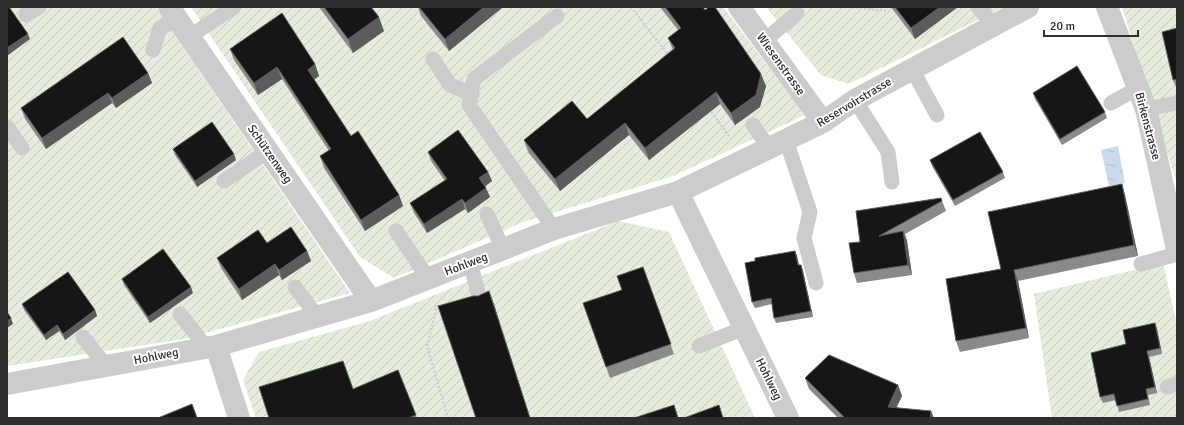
<svg xmlns="http://www.w3.org/2000/svg" width="1184" height="425" viewBox="0 0 1184 425" font-family="Signika,sans-serif">
	<style>
		.garden { fill: url(#garden-furrows) }
		.water { fill: url(#water-ripples) }
		.lines { fill: none; stroke-linecap: round; stroke-linejoin: round }
		.path { stroke: #ccc; stroke-width: 2.5; stroke-dasharray: 2 2; stroke-linecap: butt }
		.lane { stroke: #ccc; stroke-width: 15 }
		.street { stroke: #ccc; stroke-width: 22 }
		.wall { fill: #8a8a8a }
		.shaded-wall { fill: #5c5c5c }
		.building { fill: #161616; stroke: #5c5c5c }
		.labels { text-anchor: middle; stroke-width: 4; stroke-linejoin: round; paint-order: stroke }
		.street-label { font-size: 12px; fill: #2f2f2f; stroke: #fff }
	</style>
	<defs>
		<pattern id="garden-furrows" width="10" height="10" patternUnits="userSpaceOnUse"><rect width="10" height="10" fill="#e4ecdd"/><path d="M-1 1l2-2M0 10L10 0M9 11l2-2" fill="none" stroke="#c4cbbe"/></pattern>
		<pattern id="water-ripples" width="26" height="14" patternUnits="userSpaceOnUse"><rect width="26" height="14" fill="#c9dbeb"/><path d="M2 4q2-2 4 0t4 0M15 11q2-2 4 0t4 0" fill="none" stroke="#adbcca"/></pattern>
	</defs>
	<rect width="100%" height="100%" fill="#fff"/>
	<path class="garden" d="M7,7h149l194,286 -166,46 -177,27z
		M191,7h532l82,108 -132,61 -150,46 -129,56 -34,-21z
		M766,7h238l-155,77 -28,-9z
		M1122,7h55v177z
		M618,221l51,11 86,186h-499l-13,-38 16,-28 111,-31z
		M1163,263l14,62v93h-125l-18,-124z"/>
	<path class="water" d="M1118,146l7,37 -16,3 -8,-36z"/>
	<g class="lines">
		<path class="path" d="M631,7l38,49
			M852,7l36,4
			M709,109l20,27
			M437,305l-10,41 21,72"/>
		<path class="lane" d="M978,7l16,18
			M26,15l13,-8
			M189,37l45,-30
			M764,41l33,-28
			M153,50l7,-22 17,-9
			M433,59l17,26 22,9
			M912,69l25,46
			M855,100l33,52 4,30
			M1111,103l27,-15
			M1146,109l31,-6
			M753,125l16,23
			M7,127l15,21
			M786,140l24,72 -6,26 12,45
			M224,181l44,-30
			M487,214l16,35
			M554,229l-85,-124 5,-26 83,-63
			M396,231l32,47
			M470,262l10,38
			M1141,264l36,-10
			M295,287l22,29
			M180,314l26,33
			M83,337l23,29
			M699,346l45,-18
			M1167,387l10,-3"/>
		<path class="street" d="M169,7l202,294
			M739,7l84,115
			M1107,7l39,102 31,140
			M678,192l145,-70 32,-22 173,-93
			M216,346l23,72
			M7,384l209,-38 155,-45 183,-72 124,-37 110,226"/>
	</g>
	<path class="wall" d="M319,7h52l13,24 -31,22z
		M418,7h85l-54,44 -28,-35z
		M551,7h8l-7,1z
		M660,7h43l63,79 -6,21 -25,18 -15,-21 -71,56 -20,-25 -69,56 -32,-39 -4,-12 63,-21 86,-69 -5,-12 10,-8z
		M891,7h67l-43,32z
		M1177,28v62l-4,-10z
		M230,49l85,15 4,12 -5,4 37,56 48,59 4,11 -38,25 -41,-63 -4,-12 9,-5 -47,-72 -24,16 -24,-35z
		M148,73l4,10 -36,25 -4,-5 -66,46 -21,-30 -4,-11z
		M1033,93l72,19 2,6 -45,27 -27,-46z
		M173,149l63,11 -39,27 -22,-32z
		M428,152l60,20 4,9 -7,5 5,11 -22,16 -3,-4 -38,24 -13,-20 -4,-10 35,-22 -14,-20z
		M930,160l73,12 2,6 -50,28 -23,-40z
		M1125,195l13,61 -120,25 11,57 -69,14 -4,-11 45,-72z
		M941,198l5,13 -41,23 2,7 5,34 -55,8 -3,-10 6,-31z
		M267,243l40,8 4,10 -29,19 -3,-5 -37,25 -21,-32 -4,-10z
		M795,251l2,5 2,9h2l2,6 10,46 -37,6 -2,-5 -2,-14 -17,4 -3,-6 3,-41z
		M643,267l31,87 -64,24 -27,-75 39,-13z
		M122,279l71,14 -43,30 -26,-38z
		M22,304l73,6 2,6 -32,24 -6,-9 -13,9 -22,-30z
		M1155,323l2,6 5,25 -13,3 8,36 -9,2 2,10 -31,7 -3,-12 -13,3 -3,-6 26,-53z
		M398,370l19,48h-148l84,-29z
		M805,378l93,7 4,11 -6,11 38,11h-96l-29,-29z"/>
	<path class="shaded-wall" d="M484,7h19l-54,44 -4,-12z
		M940,7h18l-43,32 -4,-11z
		M379,17l5,14 -31,22 -5,-14z
		M28,34l2,5 -23,17v-8z
		M315,64l4,12 -7,5 -4,-11z
		M277,67l5,12 -24,16 -4,-12z
		M148,73l4,10 -36,25 -4,-10z
		M761,74l5,12 -6,21 -25,18 -4,-12z
		M716,92l4,12 -71,56 -4,-12z
		M108,93l4,10 -66,46 -4,-11z
		M625,123l4,12 -69,56 -5,-12z
		M234,154l2,6 -39,27 -2,-6z
		M488,172l4,9 -9,7 -4,-10z
		M1122,184l3,11 13,61 -4,-11z
		M486,188l4,9 -22,16 -3,-10z
		M399,195l4,11 -38,25 -4,-11z
		M462,199l3,10 -38,24 -3,-9z
		M903,231l4,10 5,34 -4,-10z
		M307,251l4,10 -29,19 -3,-10z
		M795,251l2,5 3,15 -2,-6z
		M275,264l4,11 -37,25 -3,-11z
		M801,265l2,6 10,46 -2,-6z
		M1014,270l4,11 11,57 -3,-10z
		M191,287l2,6 -43,30 -2,-6z
		M489,291l5,13 36,114z
		M95,310l2,6 -32,24 -2,-6z
		M11,318l2,6 -6,4v-7z
		M1155,323l2,6 5,25 -2,-6z
		M57,325l2,6 -13,9 -2,-5z
		M1147,351l2,6 8,36 -2,-6z
		M898,385l4,11 -10,21 -4,-10z
		M931,411l3,7h-4z"/>
	<path class="building" d="M7,7h2l19,27 -21,14z
		M324,7h47l8,10 -31,22z
		M419,7h65l-39,32z
		M665,7h38l2,3 4,-3h6l46,67 -5,21 -25,18 -15,-21 -71,56 -20,-25 -70,56 -31,-39 48,-39 15,18 88,-71 -7,-10 13,-10z
		M895,7h45l-29,21z
		M282,13l33,51 -7,6 43,66 7,-5 41,64 -38,25 -41,-64 11,-7 -54,-82 -23,16 -24,-34z
		M1177,28v51l-4,1 -11,-48z
		M123,37l25,36 -36,25 -4,-5 -66,45 -21,-30z
		M1077,66l28,46 -45,27 -27,-46z
		M212,122l22,32 -39,27 -22,-32z
		M458,130l30,42 -9,6 7,10 -21,15 -3,-4 -38,25 -14,-21 37,-24 -19,-27z
		M980,132l23,40 -50,28 -23,-40z
		M1122,184l12,61 -120,25 12,58 -70,13 -10,-62 55,-10 -13,-57z
		M941,198l1,3 -63,35 24,-5 5,34 -54,8 -5,-30 11,-1 -4,-31z
		M291,227l16,24 -28,19 -4,-6 -36,25 -22,-31 41,-28 9,13z
		M163,249l28,38 -43,30 -26,-38z
		M795,251l3,14h3l10,46 -37,7 -3,-20 -19,4 -7,-39 10,-2v-3z
		M643,267l28,77 -65,23 -23,-64 39,-13 -5,-14z
		M68,272l27,38 -32,24 -6,-9 -13,10 -22,-31z
		M489,291l41,127h-54l-38,-112 35,-10h5z
		M7,312l4,6 -4,3z
		M1155,323l5,25 -13,3 8,36 -9,2 2,10 -31,7 -3,-12 -14,3 -9,-44 35,-9 -3,-14z
		M829,355l69,30 -10,22 43,4 -1,7h-85l-40,-40z
		M343,361l10,28 45,-19 18,45 -8,3h-139l-10,-31z
		M192,404l5,14h-39z
		M674,405l4,13h-44z
		M719,405l4,13h-39z"/>
	<g class="labels">
		<g class="street-label">
			<text transform="translate(781 64) rotate(54)" y="4">Wiesenstrasse</text>
			<text transform="translate(854 102) rotate(-31)" y="4">Reservoirstrasse</text>
			<text transform="translate(1148 126) rotate(75)" y="4">Birkenstrasse</text>
			<text transform="translate(270 154) rotate(55)" y="4">Schützenweg</text>
			<text transform="translate(466 264) rotate(-21)" y="4">Hohlweg</text>
			<text transform="translate(156 356) rotate(-11)" y="4">Hohlweg</text>
			<text transform="translate(769 379) rotate(64)" y="4">Hohlweg</text>
		</g>
	</g>
	<rect width="1184" height="425" fill="none" stroke="#2f2f2f" stroke-width="16"/>
	<path d="M1044 30v6h94v-6" fill="none" stroke="#2f2f2f" stroke-width="2"/>
	<text x="1050" y="30" font-size="12" fill="#2f2f2f" stroke="#ffffff" stroke-width="3" paint-order="stroke">20 m</text>
</svg>
